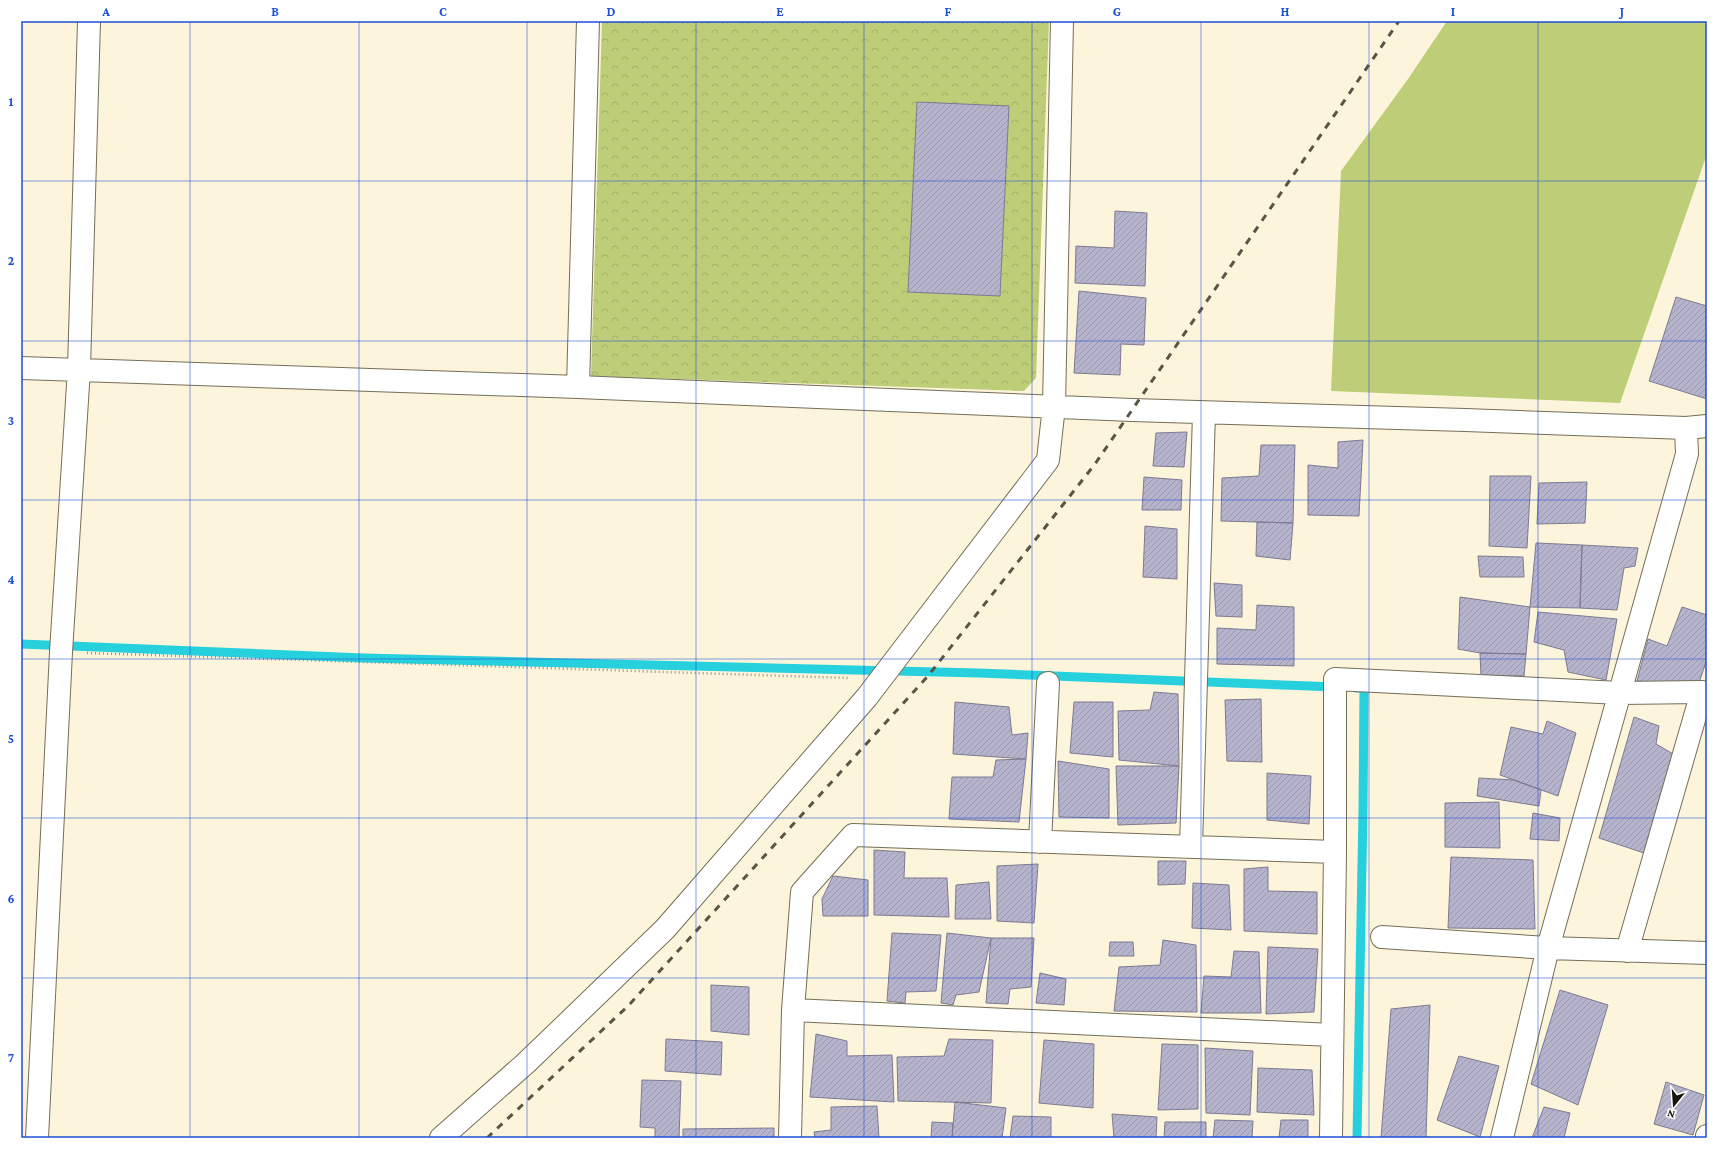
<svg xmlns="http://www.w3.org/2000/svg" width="1728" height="1159" viewBox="0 0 1728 1159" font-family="'Crimson Pro',serif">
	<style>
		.forest { fill: url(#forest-crowns) }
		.pitch { fill: #bece78 }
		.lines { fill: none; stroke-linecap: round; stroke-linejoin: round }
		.stream { stroke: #27d0dd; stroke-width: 9 }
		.building { fill: url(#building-hatch); stroke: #7d7991 }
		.minor-casing { stroke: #756e57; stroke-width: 24 }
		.path { stroke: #97917f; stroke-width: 2.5; stroke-dasharray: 1 3; stroke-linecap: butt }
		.minor { stroke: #fff; stroke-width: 22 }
		.rail { stroke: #585446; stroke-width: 3; stroke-dasharray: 7 7; stroke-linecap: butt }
		.grid { fill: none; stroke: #1d4ed8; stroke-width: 1; stroke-opacity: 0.55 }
		.neatline { fill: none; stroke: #1d4ed8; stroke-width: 1.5 }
		.grid-label { font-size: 13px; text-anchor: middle; font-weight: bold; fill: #1d4ed8 }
	</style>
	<defs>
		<pattern id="forest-crowns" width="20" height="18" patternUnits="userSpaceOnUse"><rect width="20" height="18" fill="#bece78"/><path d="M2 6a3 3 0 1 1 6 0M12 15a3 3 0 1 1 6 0" fill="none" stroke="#a3b066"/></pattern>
		<pattern id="building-hatch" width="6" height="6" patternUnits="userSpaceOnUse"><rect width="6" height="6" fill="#b6b3cc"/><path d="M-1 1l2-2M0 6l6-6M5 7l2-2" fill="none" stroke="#9c99ae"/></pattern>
	</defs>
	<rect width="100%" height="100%" fill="#fdf5db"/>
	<path class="forest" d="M602,21h447l-13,357 -12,13 -433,-15z"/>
	<path class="pitch" d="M1447,21h260v133l-87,249 -289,-12 10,-220 67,-92z"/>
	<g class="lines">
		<path class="stream" d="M21,644l343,14 615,15 356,14
			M1356,688h8l-1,122 -6,328"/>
	</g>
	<path class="building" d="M917,102l92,4 -9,190 -92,-4z
		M1115,211l32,2 -2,73 -70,-3 1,-37 38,2z
		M1079,291l67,7 -2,47 -23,-1 -1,31 -46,-2z
		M1676,297l31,9v93l-58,-18z
		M1187,432l-3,35 -31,-1 3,-33z
		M1363,440l-4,76 -51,-1v-50l30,3v-26z
		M1261,445h34l-2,78 -72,-2 1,-43 37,-2z
		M1490,476h41l-4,72 -38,-2z
		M1144,477l38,3 -1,30h-39z
		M1587,482l-2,41 -48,1 2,-41z
		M1257,522l36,1 -3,37 -34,-4z
		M1145,526l32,3v50l-34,-2z
		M1536,543l46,2 -2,63 -50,-1z
		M1582,545l56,3 -3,18 -11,2 -7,42 -37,-2z
		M1478,556l45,1 1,20h-44z
		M1214,583l28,2v32l-26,-1z
		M1460,597l70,10 -4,47 -46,-1 -22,-4z
		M1257,605l37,2v59l-77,-2v-36l39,2z
		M1682,607l25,8v44l-9,27 -61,-5 11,-42 19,7z
		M1538,612l79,7 -11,61 -38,-8 -4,-22 -30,-8z
		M1480,653l46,1 -2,22h-43z
		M1154,692l24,2 1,72 -60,-6 -1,-49 32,-1z
		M1261,699l1,63 -35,-1 -2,-61z
		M955,702l54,5 3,28 16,-2 -2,26 -73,-5z
		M1074,702h39v55l-43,-4z
		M1634,717l25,9 -3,18 19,11 -28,99 -48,-16z
		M1547,721l29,12 -18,63 -58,-21 11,-48 32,7z
		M1026,759l-7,63 -70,-3 3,-42h41l3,-17z
		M1058,761l51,8v49l-50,-1z
		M1116,766h63l-3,57 -58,2z
		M1267,773l44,3 -2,48 -42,-4z
		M1479,778l35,2 27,10 -2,16 -62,-10z
		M1499,802l1,46 -55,-1v-44z
		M1533,813l27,5 -1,23 -29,-2z
		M874,850l31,2 -1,26h43l2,39 -75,-2z
		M1451,857l82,3 2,69 -87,-1z
		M1158,861h28l-1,23 -27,1z
		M1038,864l-4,59 -37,-2v-55z
		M1268,867v24l49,1v42l-73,-3v-62z
		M833,876l35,4v36h-45l-1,-17z
		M989,882l2,37h-36l1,-34z
		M1193,883l36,2 2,45 -39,-2z
		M892,933l49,2 -5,56 -30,1 -1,11 -18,-2z
		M947,933l44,5 -12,54 -23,3 -3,10 -12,-2z
		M991,938h43l-3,49 -21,2 -2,15 -22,-1z
		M1163,940l33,5 1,67 -83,-1 5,-44 41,-2z
		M1110,942h23l1,14h-25z
		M1268,947l50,2 -4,63 -48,2z
		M1234,951l25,1 2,61h-60l3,-37 27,1z
		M1040,973l26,6 -2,26 -28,-2z
		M711,985l38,2v48l-38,-4z
		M1560,990l48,15 -30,100 -47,-21z
		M1430,1005l-4,133h-45l10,-129z
		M816,1034l31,7v15l45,-1 2,47 -84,-5z
		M666,1039l56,3 -1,33 -56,-4z
		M949,1039l44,1 -2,63 -93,-2 -1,-44 47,-1z
		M1044,1040l50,4 -1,64 -54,-5z
		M1162,1044l36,1v64l-40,1z
		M1205,1048l48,3 -3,64 -44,-2z
		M1459,1056l40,10 -19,71 -43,-17z
		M1258,1068l54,2 2,45 -57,-3z
		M642,1080l39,1 -2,57h-24v-10l-15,-1z
		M1666,1082l38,13 -11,40 -39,-11z
		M955,1102l51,6 -4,30h-50z
		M877,1106l2,32h-64l-1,-6 17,-2v-23z
		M1544,1107l26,6 -6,25h-32z
		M1112,1114l45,3 -1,21h-42z
		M1013,1116l38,1v21h-41z
		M1215,1120l38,1 -1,17h-39z
		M1281,1120h27v18h-29z
		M932,1122l21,1 -1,15h-21z
		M1165,1122h41v16h-42z
		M774,1128v10h-91v-9z"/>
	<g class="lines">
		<g class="minor-casing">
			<path id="minor" d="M21,368l557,19 554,23 333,10 221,8 21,-2
				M578,387l10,-366
				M1040,842l8,-159
				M1191,847l13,-434
				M1335,852v-173l285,14 82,-1
				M1382,937l166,11 159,5
				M1627,951l75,-259 5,1
				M793,1010l539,25
				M37,1138l24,-486 18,-283 10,-348
				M441,1138l85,-75 139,-134 202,-232 181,-237 6,-54 8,-385
				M790,1138l3,-128 9,-118 51,-57 482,17 -4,286
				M1502,1138l46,-190 139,-494 -1,-26
				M1707,1138v-2"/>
		</g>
		<path class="path" d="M87,653l761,25"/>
		<use href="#minor" class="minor"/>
		<path class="rail" d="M487,1138l141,-132 300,-330 167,-212 304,-443"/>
	</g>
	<path class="grid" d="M190,21v1117M359,21v1117M527,21v1117M696,21v1117M864,21v1117M1032,21v1117M1201,21v1117M1369,21v1117M1538,21v1117M21,181h1686M21,341h1686M21,500h1686M21,659h1686M21,818h1686M21,978h1686"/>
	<rect width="1728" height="1159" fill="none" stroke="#ffffff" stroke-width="44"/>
	<g transform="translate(1674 1105) rotate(197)" stroke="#ffffff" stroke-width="3" paint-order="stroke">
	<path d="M0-3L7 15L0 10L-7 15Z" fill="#17140b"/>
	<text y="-6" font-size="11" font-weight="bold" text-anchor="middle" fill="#17140b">N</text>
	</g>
	<rect x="22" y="22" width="1684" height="1115" class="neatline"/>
	<g class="grid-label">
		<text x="106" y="16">A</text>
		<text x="275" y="16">B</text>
		<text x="443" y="16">C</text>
		<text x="611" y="16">D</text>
		<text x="780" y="16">E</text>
		<text x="948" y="16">F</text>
		<text x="1117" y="16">G</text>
		<text x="1285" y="16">H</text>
		<text x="1453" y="16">I</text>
		<text x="1622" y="16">J</text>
		<text x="11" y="106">1</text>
		<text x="11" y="265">2</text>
		<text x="11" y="425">3</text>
		<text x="11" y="584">4</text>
		<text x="11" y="743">5</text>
		<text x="11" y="903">6</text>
		<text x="11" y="1062">7</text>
	</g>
</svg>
